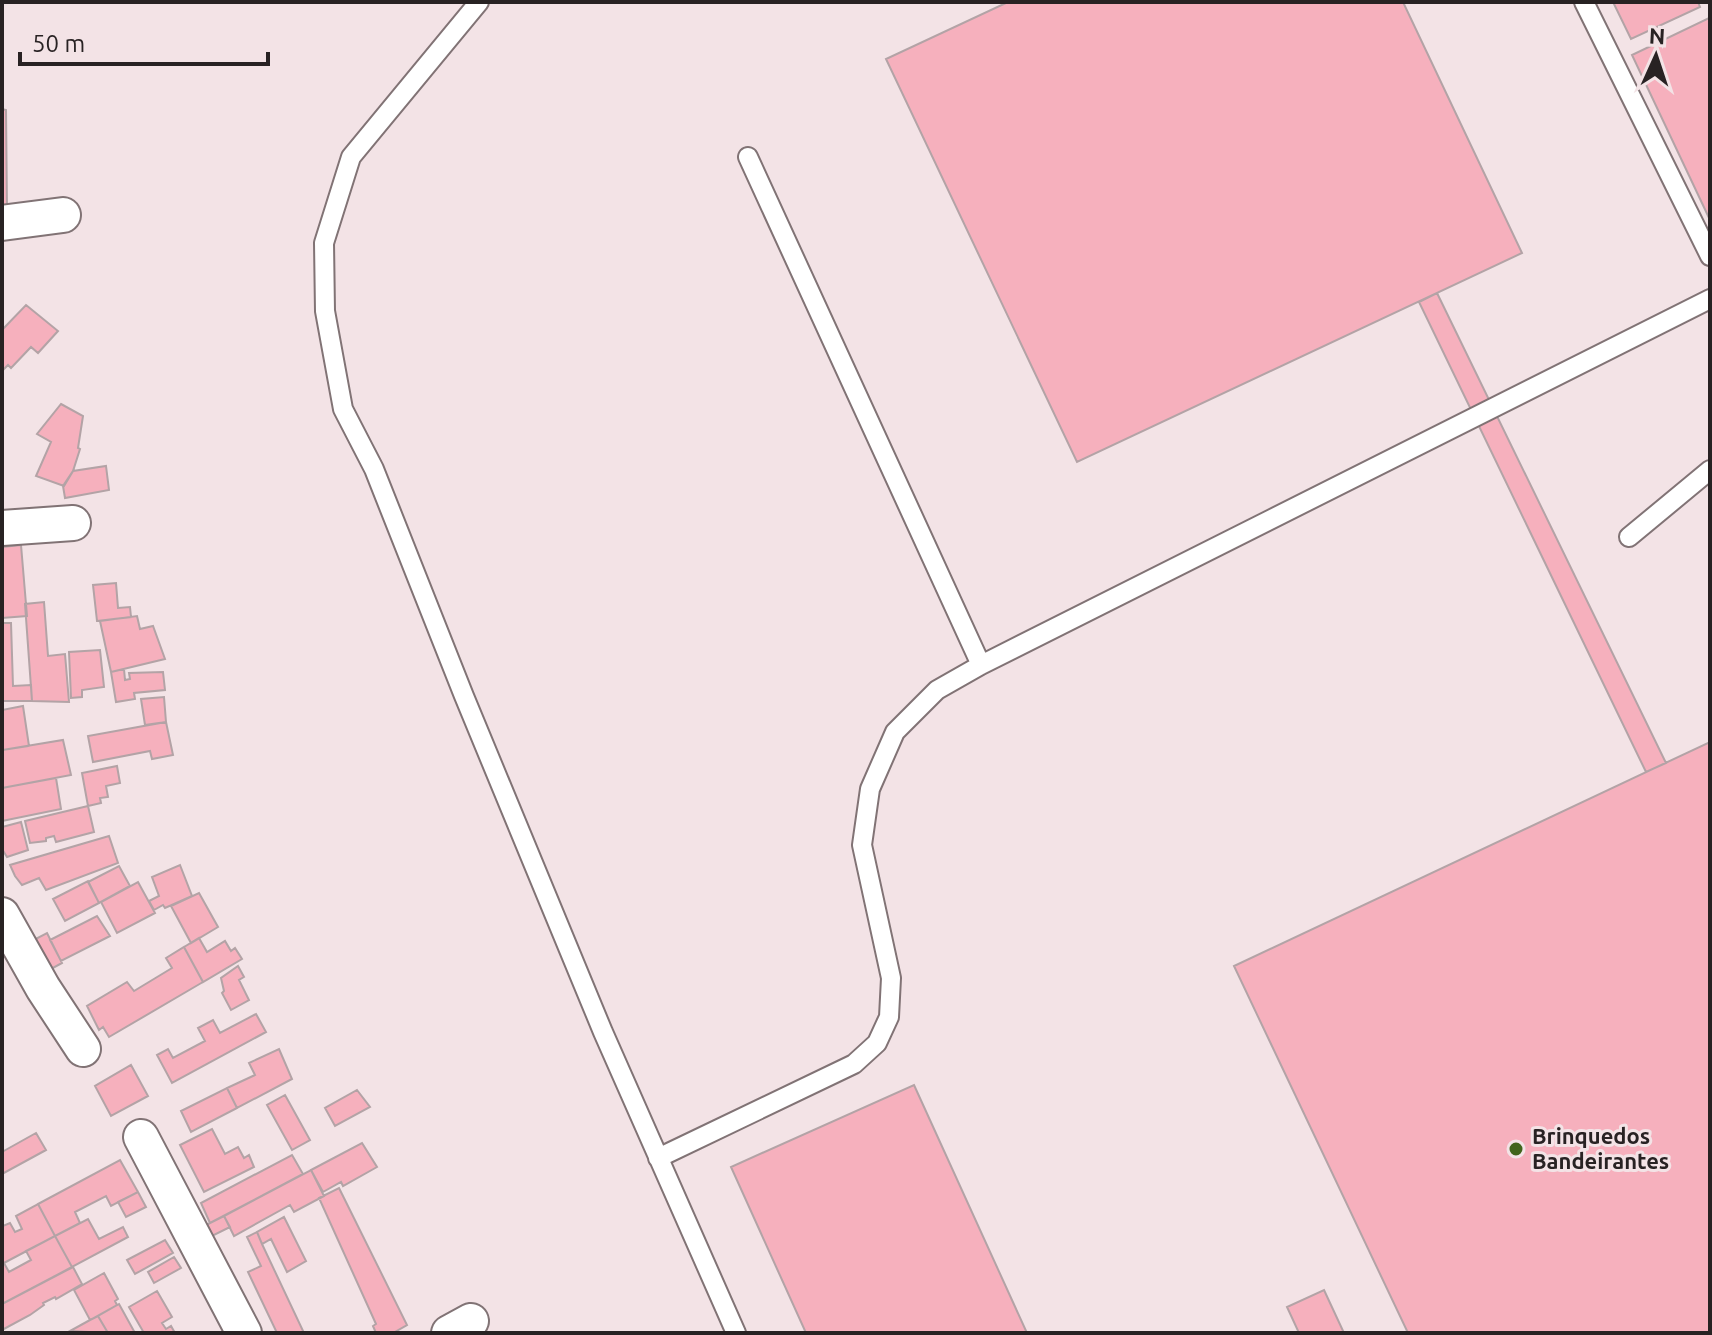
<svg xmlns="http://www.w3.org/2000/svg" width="1712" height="1335" viewBox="0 0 1712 1335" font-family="Ubuntu,sans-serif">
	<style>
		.building { fill: #f6b0bd; stroke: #b3a3a6; stroke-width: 2 }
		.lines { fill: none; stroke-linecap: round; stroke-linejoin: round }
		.lane-casing { stroke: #817375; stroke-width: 22 }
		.street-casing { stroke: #817375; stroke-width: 38 }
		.lane { stroke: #fff; stroke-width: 18 }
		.street { stroke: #fff; stroke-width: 34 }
		.poi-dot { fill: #41641b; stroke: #f3e3e6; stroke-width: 3 }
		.labels { text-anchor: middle; stroke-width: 6; stroke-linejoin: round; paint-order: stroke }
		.poi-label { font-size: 22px; font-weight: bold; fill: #282223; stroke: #f3e3e6; text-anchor: start }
	</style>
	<rect width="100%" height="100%" fill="#f3e3e6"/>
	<path class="building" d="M1008,2h395l119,251 -445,209 -191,-403z
		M1613,2h85l2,5 -69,32z
		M1709,18l1,2v200l-78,-165z
		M2,109l4,1 1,101h-5z
		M1437,293l229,470 -20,9 -227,-470z
		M26,305l32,26 -20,22 -7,-6 -20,21 -3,-3 -6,6v-41z
		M61,404l22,12 -5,32 2,1 -7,22 -9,15 -28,-10 15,-34 -14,-8z
		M106,466l3,24 -44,8 -2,-12 10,-15z
		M21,545l6,71 -25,2v-71z
		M116,583l2,25 12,-1 1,10 -34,4 -4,-36z
		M44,602l4,54 17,-2 4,48 -37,-1 -7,-97z
		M137,616l3,13 13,-3 12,33 -54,13 -11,-51z
		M2,623h9l2,63 18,-1 1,16h-30z
		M100,650l4,37 -22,3v7l-11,1 -2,-46z
		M124,669l1,11 5,-1 -1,-6 34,-1 2,18 -31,3 1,6 -19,3 -5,-30z
		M164,697l2,25 -21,3 -4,-26z
		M23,706l6,40 -27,4v-40z
		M166,722l7,33 -21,4 -2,-8 -57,11 -5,-26z
		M63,740l8,35 -69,13v-38z
		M1710,742v591h-302l-174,-367z
		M117,766l3,17 -14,3 2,11 -8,1 1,5 -13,3 -6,-33z
		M56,778l5,31 -59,12v-33z
		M88,806l6,26 -38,10 -2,-6 -8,2v3l-16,2 -5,-22z
		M21,822l7,28 -21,7 -5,-8v-22z
		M109,836l9,27 -72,27 -7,-12 -17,7 -7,-9 -5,-11z
		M180,865l12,31 -27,12 -2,-3 -9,5 -5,-9 10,-5 -7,-19z
		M119,866l11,20 -31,17 -11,-21z
		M88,881l11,22 -34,18 -12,-22z
		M138,882l17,31 -38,20 -16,-31z
		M199,893l19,34 -27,16 -20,-37z
		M97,916l13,20 -49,25 -11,-21z
		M47,933l15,30 -20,11 -16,-30z
		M199,938l8,14 18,-11 6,10 4,-3 7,11 -39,23 -19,-35z
		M184,947l19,35 -94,55 -6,-10 -4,3 -12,-24 40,-24 7,9 38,-23 -6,-10z
		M238,966l6,11 -5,3 10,20 -18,10 -9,-17 2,-2 -3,-13z
		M256,1014l10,18 -94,51 -15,-28 11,-6 5,9 32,-17 -7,-13 15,-8 7,13z
		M279,1049l13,30 -55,29 -10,-20 28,-13 -6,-12z
		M131,1065l17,31 -37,20 -16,-30z
		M914,1085l113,248h-221l-75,-166z
		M227,1088l10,20 -46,24 -10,-21z
		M357,1090l13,17 -35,19 -10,-18z
		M285,1095l25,45 -18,10 -25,-45z
		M212,1129l13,25 13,-7 6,11 5,-3 5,12 -50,25 -24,-47z
		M36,1133l10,17 -44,24v-22z
		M362,1143l15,24 -34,19 -2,-4 -18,10 -12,-22z
		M292,1155l11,19 -93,49 -9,-20z
		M120,1160l18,32 -27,14 -5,-10 -31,16 5,11 -25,13 -17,-32z
		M311,1170l13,26 -30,16 -4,-7 -56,31 -10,-20z
		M339,1188l68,137 -14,8h-17l-3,-7 3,-2 -57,-126z
		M138,1192l8,15 -20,10 -8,-15z
		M38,1204l17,32 -53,28v-41l1,3 7,-3 5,9 7,-3 -6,-13z
		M224,1216l6,11 -18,9 -6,-11z
		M284,1217l22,44 -19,11 -16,-33 -9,5 -5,-12z
		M88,1219l11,20 24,-12 5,10 -56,30 -17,-31z
		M257,1232l5,12 42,89h-27l-29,-61 13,-6 -14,-29z
		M55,1236l17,31 -70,37v-40l2,-1 5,9 22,-12 -5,-9z
		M165,1240l8,13 -38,21 -8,-14z
		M174,1257l7,11 -27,15 -6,-11z
		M73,1267l9,17 -26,15 -1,-2 -12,6 1,2 -14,10 -28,15v-26z
		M104,1273l14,26 -3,2 2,4 -27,15 -16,-30z
		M1324,1290l20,43h-45l-12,-26z
		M157,1291l15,26 -10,6 4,6 5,-3 4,7h-31l-15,-26z
		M119,1304l16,29h-27l-10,-17z
		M98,1316l10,17 -38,-2 20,-11z"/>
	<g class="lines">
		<g class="lane-casing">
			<path id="lane" d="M479,2l-128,155 -27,86 1,68 18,98 31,60 90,227 139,336 133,301
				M1584,2l126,254
				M748,157l233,508
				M1629,537l81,-67
				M658,1158l196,-94 23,-21 12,-26 2,-39 -29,-133 8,-56 25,-57 42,-42 44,-25 729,-366"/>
		</g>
		<g class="street-casing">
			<path id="street" d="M2,223l61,-8
				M2,528l71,-5
				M2,915l41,73 40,61
				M141,1137l103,196
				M449,1333l22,-12"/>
		</g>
		<use href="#lane" class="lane"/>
		<use href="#street" class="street"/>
	</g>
	<circle class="poi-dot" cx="1516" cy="1149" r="8"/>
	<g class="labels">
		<g class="poi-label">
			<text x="1532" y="1144">Brinquedos<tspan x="1532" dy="25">Bandeirantes</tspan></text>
		</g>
	</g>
	<rect width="1712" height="1335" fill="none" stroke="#282223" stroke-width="8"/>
	<g transform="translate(1656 56) rotate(3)" stroke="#f3e3e6" stroke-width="6" paint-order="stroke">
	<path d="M0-6L14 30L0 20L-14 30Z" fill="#282223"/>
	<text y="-12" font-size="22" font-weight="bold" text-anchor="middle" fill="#282223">N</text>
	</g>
	<path d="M20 52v12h248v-12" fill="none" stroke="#282223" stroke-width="4"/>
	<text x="32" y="52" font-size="24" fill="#282223" stroke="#f3e3e6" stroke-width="6" paint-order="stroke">50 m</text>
</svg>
